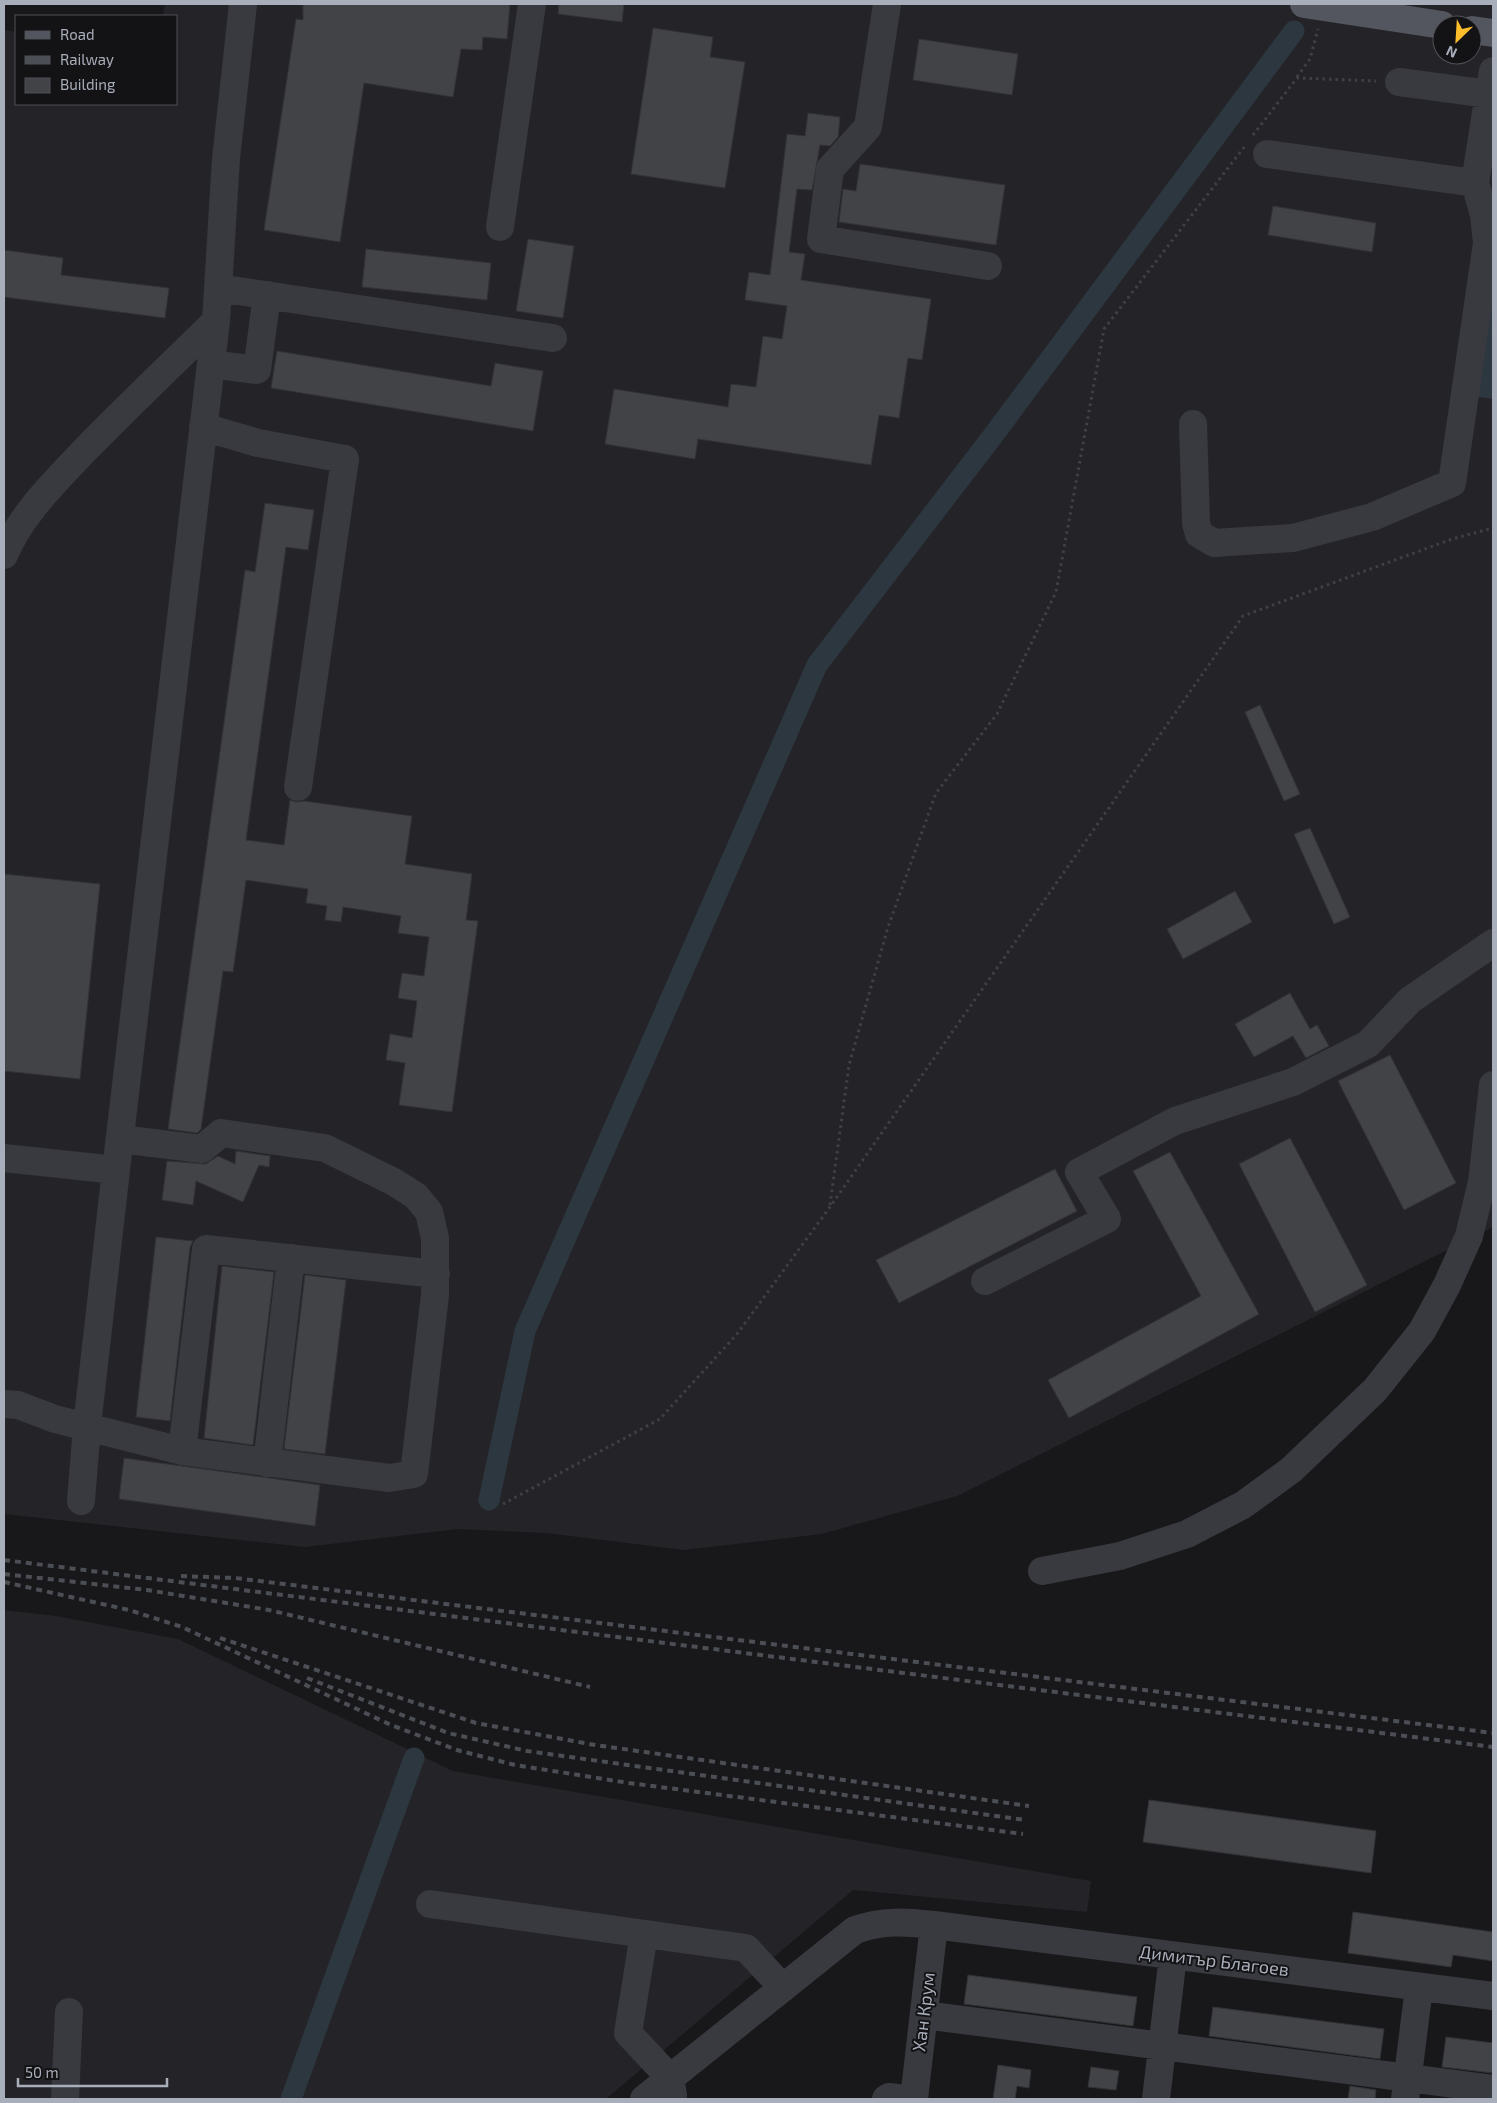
<svg xmlns="http://www.w3.org/2000/svg" width="1497" height="2103" viewBox="0 0 1497 2103" font-family="'Exo 2',sans-serif">
	<style>
		.built { fill: #242428; fill-rule: evenodd }
		.water { fill: #2d3740 }
		.lines { fill: none; stroke-linecap: round; stroke-linejoin: round }
		.canal { stroke: #2d3740; stroke-width: 21 }
		.building { fill: #424347; stroke: #323237 }
		.path { stroke: #3f4147; stroke-width: 3; stroke-dasharray: 2.5 4; stroke-linecap: butt }
		.minor { stroke: #393a40; stroke-width: 28 }
		.major { stroke: #54565f; stroke-width: 28 }
		.rail { stroke: #4c4e55; stroke-width: 4; stroke-dasharray: 6 5; stroke-linecap: butt }
		.labels { text-anchor: middle; stroke-width: 4; stroke-linejoin: round; paint-order: stroke }
		.street-label { font-size: 18px; fill: #a9aebb; stroke: #131315 }
	</style>
	<rect width="100%" height="100%" fill="#18181a"/>
	<path class="built" d="M165,4h1328v1223l-536,269 -135,38 -138,16 -138,-17 -88,-4 -153,18 -301,-33v-1484l12,2v72h160v-88h-13zM1442,25h30v30h-30z
		M4,1610l52,6 122,23 275,132 638,110 -4,31 -234,-22 -247,209h-602z"/>
	<path class="water" d="M1493,290v109l-21,-3z"/>
	<g class="lines">
		<path class="canal" d="M489,1500l36,-169 292,-666 175,-228 302,-406
			M291,2099l123,-341"/>
	</g>
	<path class="building" d="M303,4h207l-3,35 -24,-2 -1,13 -21,-1 -8,48 -89,-14 -24,159 -76,-12 32,-211 7,1z
		M559,4h65l-2,18 -64,-8z
		M653,28l60,9 -3,20 35,5 -20,126 -94,-14z
		M919,39l99,15 -6,41 -99,-15z
		M808,113l32,4 -2,20 -8,9 -10,-1 -8,45 -15,-1 -8,63 16,2 -4,26 130,19 -9,61 -14,-2 -9,60 -20,-3 -8,50 -173,-26 -3,20 -90,-15 9,-55 114,18 3,-23 25,3 7,-51 19,3 5,-33 -42,-6 4,-28 21,3 17,-141 18,2z
		M860,164l145,21 -9,60 -157,-23 4,-33 13,2z
		M1273,206l103,17 -4,29 -104,-17z
		M528,239l46,7 -11,72 -47,-7z
		M366,249l125,14 -4,37 -125,-13z
		M4,250l59,8 -2,17 108,13 -4,30 -161,-21z
		M277,351l214,35 4,-23 48,8 -10,60 -262,-43z
		M265,503l49,7 -6,40 -22,-3 -40,293 38,5 6,-45 6,2 8,-1 108,15 -7,48 67,10 -6,46 12,1 -26,191 -53,-7 6,-42 -19,-3 4,-26 22,4 5,-37 -19,-3 4,-25 22,3 5,-39 -31,-4 3,-17 -58,-9 -2,15 -16,-2 2,-14 -21,-3 2,-14 -62,-9 -13,92 -10,-1 -22,158 -4,4 -29,-4 77,-559 10,2z
		M1260,705l40,89 -16,7 -39,-89z
		M1310,828l40,89 -16,7 -40,-90z
		M4,874l96,10 -20,195 -76,-8z
		M1235,891l17,31 -69,37 -16,-30z
		M1290,993l20,36 7,-4 12,21 -23,12 -13,-22 -39,21 -19,-33z
		M1390,1055l66,128 -52,27 -66,-129z
		M1290,1138l77,147 -52,27 -76,-148z
		M236,1151l34,5 -1,11 -10,-2 -16,37 -47,-21 -3,24 -31,-5 5,-39 39,3 12,-8 17,8z
		M1170,1152l89,162 -190,104 -21,-38 153,-84 -68,-125z
		M1055,1169l22,42 -178,92 -23,-43z
		M156,1237l37,4 -3,6 -20,174 -34,-4z
		M222,1266l52,6 -21,173 -49,-7z
		M305,1275l41,5 -21,174 -41,-5z
		M124,1458l196,27 -5,41 -196,-27z
		M1149,1800l227,31 -5,42 -228,-31z
		M1353,1912l140,20v29l-40,-6 -2,12 -103,-14z
		M968,1975l169,22 -4,29 -169,-22z
		M1213,2007l171,22 -4,30 -171,-23z
		M1446,2037l47,6v30l-51,-6z
		M998,2065l33,5 -2,18 -12,-2 -2,13h-22z
		M1091,2067l28,4 -3,19 -28,-3z
		M1350,2086l26,4 -1,9h-27z"/>
	<g class="lines">
		<path class="path" d="M1297,77l13,-18 8,-30
			M1253,135l44,-57 79,3
			M830,1205l19,-140 39,-138 48,-134 61,-79 59,-122 48,-263 141,-183
			M503,1504l157,-85 77,-85 93,-127 413,-591 209,-77 41,-11"/>
		<path class="minor" d="M887,4l-19,123 -38,42 -9,70 167,27
			M1399,82l90,12 4,-23
			M1267,154l208,29
			M500,227l32,-223
			M218,288l335,50
			M211,364l46,6 10,-75
			M1193,424l3,99 3,11 15,9 79,-5 79,-21 80,-34 35,-240 -3,-28 -9,-32 14,-89
			M203,427l55,16 87,16 -47,328
			M4,555c18,-42 50,-72 81,-105 43,-44 87,-86 131,-129
			M4,1158l112,12
			M985,1281l122,-62 -28,-47 96,-51 118,-39 75,-38 42,-44 83,-57
			M4,1404l14,1 37,14 127,32 207,27 25,-4 21,-179v-57l-6,-26 -13,-16 -22,-14 -69,-34 -104,-15 -19,16 -82,-10
			M182,1451l24,-202 230,25
			M267,1463l24,-205
			M81,1501l6,-75 29,-256 100,-849 10,-162 17,-155
			M1042,1571l78,-15 67,-22 56,-29 48,-35 84,-80 47,-59 25,-46 22,-49 13,-54 11,-97
			M430,1904l316,44 37,40
			M644,1934l-16,99 42,45 3,17
			M924,2015l569,74
			M65,2099l4,-87
			M644,2099l211,-169c29,-10 50,-8 79,-5l559,71
			M886,2099l3,-2 16,2
			M914,2099l20,-174
			M1156,2099l17,-143
			M1405,2099l14,-112"/>
		<path class="major" d="M1304,4l138,21
			M1472,30l21,3"/>
		<path class="rail" d="M4,1560l1489,187
			M4,1574l143,16 122,20 321,77
			M181,1576l54,2 1258,155
			M4,1582l125,28 53,17 209,98 66,25 58,15 114,18 394,51
			M220,1638l256,85 119,22 434,61
			M307,1678l141,55 79,18 498,69"/>
	</g>
	<g class="labels">
		<g class="street-label">
			<text transform="translate(1214 1961) rotate(7)" y="6">Димитър Благоев</text>
			<text transform="translate(924 2012) rotate(-83)" y="6">Хан Крум</text>
		</g>
	</g>
	<rect width="1497" height="2103" fill="none" stroke="#a9aebb" stroke-width="10"/>
	<rect x="15" y="15" width="162" height="90" fill="#131315" stroke="#4f5157"/>
	<rect x="25" y="31" width="25" height="8" fill="#54565f" stroke="#4f5157"/>
	<text x="60" y="40" font-size="15" fill="#a9aebb">Road</text>
	<rect x="25" y="56" width="25" height="8" fill="#4c4e55" stroke="#4f5157"/>
	<text x="60" y="65" font-size="15" fill="#a9aebb">Railway</text>
	<rect x="25" y="78" width="25" height="15" fill="#424347" stroke="#4f5157"/>
	<text x="60" y="90" font-size="15" fill="#a9aebb">Building</text>
	<g transform="translate(1457 40) rotate(205)"><circle r="24" fill="#131315" stroke="#4f5157"/>
	<path d="M0-4L9 19L0 12L-9 19Z" fill="#febe2c"/>
	<text y="-8" font-size="14" font-weight="bold" text-anchor="middle" fill="#a9aebb">N</text>
	</g>
	<path d="M18 2078v8h149v-8" fill="none" stroke="#a9aebb" stroke-width="2.5"/>
	<text x="25" y="2078" font-size="15" fill="#a9aebb" stroke="#131315" stroke-width="4" paint-order="stroke">50 m</text>
</svg>
